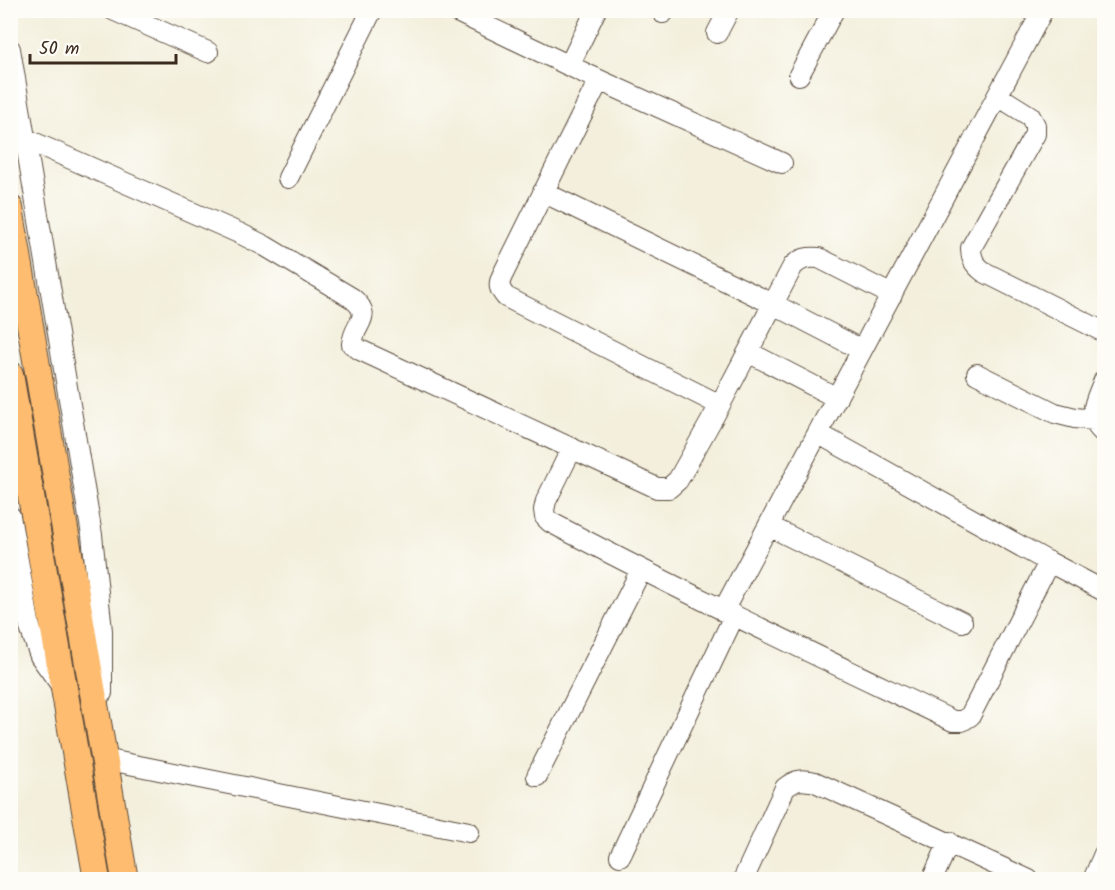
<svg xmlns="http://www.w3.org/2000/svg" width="1115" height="890" viewBox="0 0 1115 890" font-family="Kalam,sans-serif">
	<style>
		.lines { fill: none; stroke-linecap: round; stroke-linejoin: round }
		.minor-casing { stroke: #57483a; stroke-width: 22 }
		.major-casing { stroke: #57483a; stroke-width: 28 }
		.minor { stroke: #fff; stroke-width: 20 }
		.major { stroke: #fdbc70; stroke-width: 26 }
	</style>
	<rect width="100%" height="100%" fill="#fdfcf7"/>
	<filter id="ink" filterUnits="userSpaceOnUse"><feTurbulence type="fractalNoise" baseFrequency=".0167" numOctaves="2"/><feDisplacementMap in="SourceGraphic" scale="12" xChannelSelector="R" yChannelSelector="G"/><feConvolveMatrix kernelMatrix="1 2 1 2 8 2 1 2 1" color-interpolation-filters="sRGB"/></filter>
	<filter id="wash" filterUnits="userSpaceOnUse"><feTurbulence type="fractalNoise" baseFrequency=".008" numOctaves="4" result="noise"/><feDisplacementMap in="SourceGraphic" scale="24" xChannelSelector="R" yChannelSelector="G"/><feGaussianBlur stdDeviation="1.35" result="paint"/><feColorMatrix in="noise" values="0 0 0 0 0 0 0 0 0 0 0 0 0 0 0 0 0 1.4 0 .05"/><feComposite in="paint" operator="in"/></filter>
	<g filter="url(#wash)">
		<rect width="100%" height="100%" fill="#f3efdc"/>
	</g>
	<g filter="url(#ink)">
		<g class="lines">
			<g class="minor-casing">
				<path id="minor" d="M113,10l95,42
					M453,10l146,70 183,83
					M663,13l1,-3
					M717,33l12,-23
					M10,49l82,486 10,96v62
					M569,66l27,-56
					M799,75l35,-65
					M599,80l-97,196c-4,9 -3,13 4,21l214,108
					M998,96l32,20 5,9v9l-64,114c0,12 4,17 13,24l120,60
					M10,141l16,-2 215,95 24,12 87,52c23,19 2,24 0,46l8,6 297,138h12l9,-8 42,-75 73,-139c8,-8 15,-9 26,-8l73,37
					M288,178l84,-168
					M543,192l230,112 89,46
					M748,352l89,46
					M977,374l78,39 20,5 18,2
					M1104,380c-7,19 -20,37 0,53
					M819,434l230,128 55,29
					M572,448l-26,53 -2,9 1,7 5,5c132,70 268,134 403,199h9l8,-5 79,-154
					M10,516l20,112 10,28 23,32
					M769,526l193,96
					M723,611l320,-601
					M104,759l365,73
					M537,776l104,-206
					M620,856l114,-240
					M743,880l42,-92c11,-9 16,-9 30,-6l214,98
					M932,880l17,-38
					M1093,880l11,-26"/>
			</g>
			<g class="major-casing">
				<path id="major" d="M10,208l115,672
					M10,374l87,506"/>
			</g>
			<use href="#minor" class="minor"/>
			<use href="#major" class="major"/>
		</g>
	</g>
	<rect width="1115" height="890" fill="none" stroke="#fdfcf7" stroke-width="36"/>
	<path d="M30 54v9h146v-9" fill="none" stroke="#3b2a1e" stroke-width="3"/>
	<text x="39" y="54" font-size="18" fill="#3b2a1e" stroke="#fdfcf7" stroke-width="4.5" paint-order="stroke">50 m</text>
</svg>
